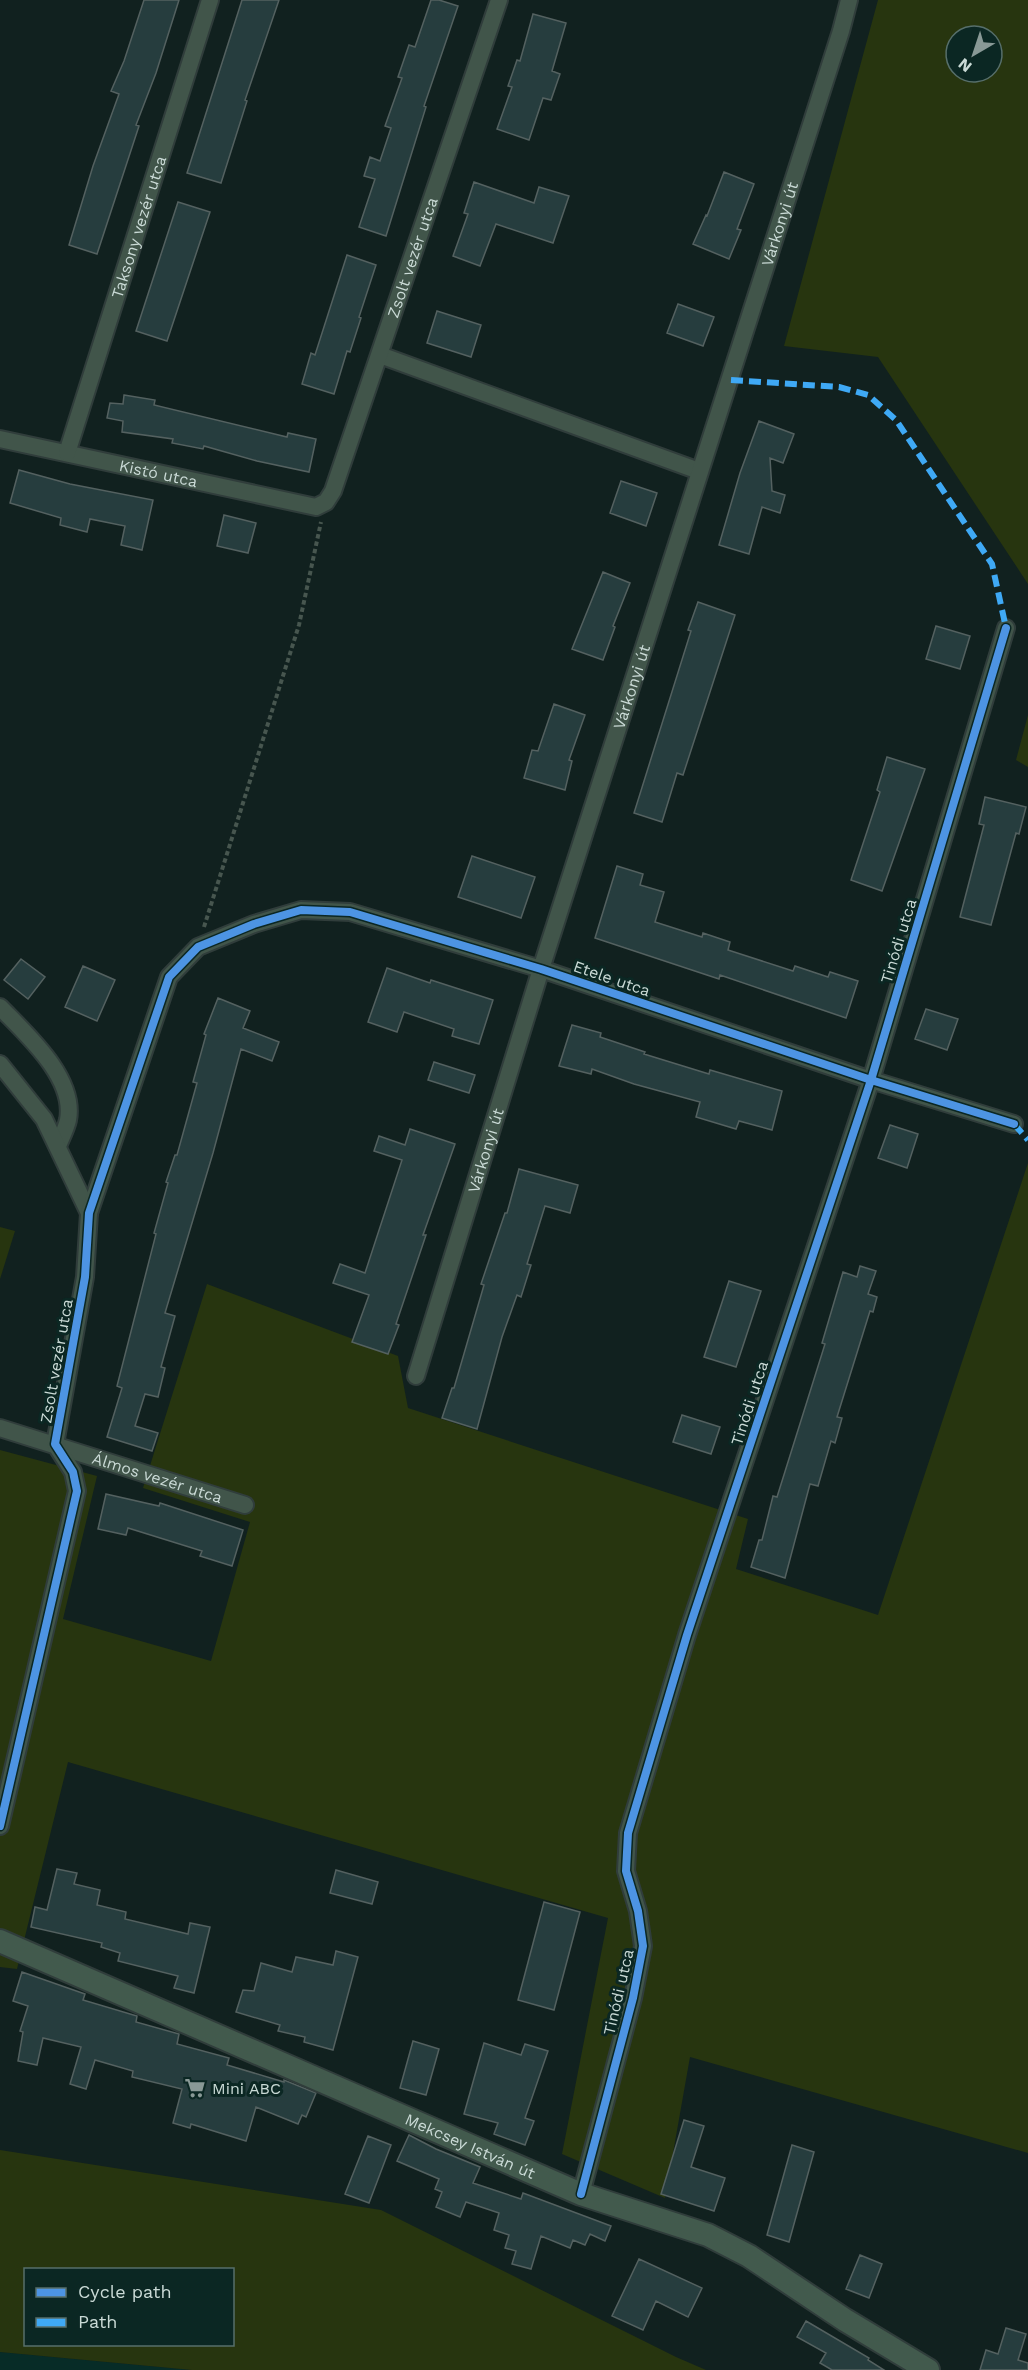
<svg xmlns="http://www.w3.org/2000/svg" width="1028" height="2370" viewBox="0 0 1028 2370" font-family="'Work Sans',sans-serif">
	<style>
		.built { fill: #072c27 }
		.green { fill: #27350f; fill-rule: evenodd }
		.building { fill: #263d3e; stroke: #546160; stroke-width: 1.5 }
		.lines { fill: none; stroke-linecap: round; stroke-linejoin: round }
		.street-casing { stroke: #303d3b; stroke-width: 20 }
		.secondary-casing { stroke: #303d3b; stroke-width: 26 }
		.path { stroke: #47564f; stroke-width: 4; stroke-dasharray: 4.5 3; stroke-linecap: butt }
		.street { stroke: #41554a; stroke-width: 16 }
		.secondary { stroke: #425a4d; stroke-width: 22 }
		.quiet { stroke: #3fa9f5; stroke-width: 6; stroke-dasharray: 12 6; stroke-linecap: butt }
		.cycleway-casing { stroke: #0b2723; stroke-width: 11 }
		.cycleway { stroke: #4d94e3; stroke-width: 8 }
		.labels { text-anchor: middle; stroke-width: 6; stroke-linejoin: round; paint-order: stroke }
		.street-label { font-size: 16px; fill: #cadad6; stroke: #0b2723 }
		.poi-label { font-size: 16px; fill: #cadad6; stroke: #0b2723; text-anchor: start }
	</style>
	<rect width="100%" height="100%" fill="#11211f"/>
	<path class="built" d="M0,2352l192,18h-192z"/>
	<path class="green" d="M878,0h150v584l-150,-227 -94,-11zM956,36h36v36h-36z
		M1028,715v52l-12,-7z
		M1028,1163v990l-338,-96 -25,141 -103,-44 46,-236 -540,-156 -51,207 -17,-2v-517l97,26 -34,143 148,42 39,-139 -107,-34 64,-204 191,72 10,52 340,111 -12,50 142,46z
		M0,1227l15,4 -15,48z
		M0,2150l381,60 295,147 30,13h-514l-192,-18zM26,2270h206v74h-206z"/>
	<path class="building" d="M144,0h35l-23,73 -20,52 3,1 -42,128 -28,-9 24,-79 26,-72 -8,-3 13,-30z
		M242,0h37l-34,100 2,1 -26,82 -34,-10z
		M431,0h8l19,6 -34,100 2,1 -40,129 -27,-9 16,-48 -11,-3 6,-19 10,4 11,-33 -6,-2 17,-48 -4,-1 11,-32 6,2z
		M533,14l33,9 -14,48 8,3 -9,26 -8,-2 -14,42 -32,-11 15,-42 -4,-1 9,-26 3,1z
		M724,172l30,12 -17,45 4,1 -12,29 -36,-15 13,-29 1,1z
		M474,182l60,21 5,-16 30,9 -16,47 -57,-19 -16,42 -27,-10 15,-42 -4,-1z
		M178,202l32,10 -43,129 -31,-10z
		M347,255l29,10 -17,52 2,1 -11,34 -3,-1 -13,43 -32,-10 9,-31 4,2z
		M678,304l36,13 -11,29 -36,-13z
		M437,311l44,14 -10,32 -44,-14z
		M124,395l31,5 -1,5 133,32 1,-4 28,6 -7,33 -52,-11 -53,-15 -1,3 -31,-6 1,-4 -51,-7 1,-11 -16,-3 3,-15 13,1z
		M759,421l35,13 -11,29 -13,-5 2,33 13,4 -5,18 -18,-6 -13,47 -30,-9 21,-72z
		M19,470l51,14 83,16 -11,50 -21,-5 4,-19 -35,-7 -3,13 -27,-7 1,-7 -51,-15z
		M621,481l36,12 -11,33 -36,-13z
		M224,515l32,8 -8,30 -31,-7z
		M603,572l27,11 -17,43 2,1 -12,33 -31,-11z
		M698,602l37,13 -52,160 -6,-2 -15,49 -28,-9 57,-182 -3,-1z
		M936,626l34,10 -10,33 -34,-10z
		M554,704l31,11 -16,45 3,1 -7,29 -41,-12 8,-28 6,1z
		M887,757l38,12 -43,122 -31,-11 29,-88 -3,-2z
		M985,797l41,10 -7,27 -3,-1 -25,92 -31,-8 24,-92 -5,-1z
		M472,856l63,21 -14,41 -63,-21z
		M617,866l26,8 -3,11 24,7 -9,30 47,15 1,-4 27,9 -2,8 65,21 2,-5 33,11 2,-5 28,9 -12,37 -126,-43 -1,4 -124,-41z
		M21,959l24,18 -17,22 -24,-19z
		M83,966l32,14 -18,41 -32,-14z
		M387,968l43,15 1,-3 62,20 -14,44 -27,-8 2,-7 -50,-17 -7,20 -29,-10z
		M218,998l32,13 -7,17 36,14 -7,19 -31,-12 -28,104 -48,160 10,3 -14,51 4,1 -7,29 -13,-3 -10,32 23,7 -6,18 -45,-14 15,-49 -5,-2 39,-152 -2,-1 14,-50 -2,-1 9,-27h2l20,-72 -4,-1 13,-47 -2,-1z
		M926,1009l32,10 -11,31 -32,-11z
		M572,1025l29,8 -1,4 45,15 -1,2 65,20 1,-4 72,21 -10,39 -33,-9 -3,8 -40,-12 4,-15 -66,-18 -42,-15 -1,5 -32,-8z
		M434,1062l41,13 -6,18 -41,-13z
		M890,1125l28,9 -11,34 -29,-10z
		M410,1129l45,15 -32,91h3l-30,89 3,1 -11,29 -36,-12 17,-47 -36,-12 7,-19 25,9 37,-113 -28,-9 5,-15 26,9z
		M519,1169l59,16 -8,28 -25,-7 -18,58 4,1 -10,32 -4,-2 -15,42 -25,92 -35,-11 10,-30h2l30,-103 -3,-1 24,-71h2z
		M860,1266l16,5 -8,23 9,3 -4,15 -3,-1 -33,106 5,1 -7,25 -4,-2 -13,45 -8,-2 -25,94 -34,-11 8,-27h3l11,-44 4,1 48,-153 -3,-1 21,-71 14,5z
		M729,1281l32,10 -25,76 -32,-10z
		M682,1415l38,12 -9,27 -38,-12z
		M106,1494l53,12 1,-3 83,27 -11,36 -32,-10 2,-5 -74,-23 -2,7 -28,-6z
		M57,1869l20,4 -3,11 26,6 -3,15 29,7 -1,7 63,15 2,-11 20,4 -16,66 -20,-5 4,-12 -60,-15 2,-8 -19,-6 1,-4 -71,-16 4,-20 12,3z
		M336,1870l42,12 -6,22 -42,-11z
		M544,1902l36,10 -26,98 -36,-10z
		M336,1951l22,6 -25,93 -29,-8 1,-5 -27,-6 2,-6 -44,-13 7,-22 11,1 7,-28 31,9 4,-15 37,8z
		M22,1972l63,22 -2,6 54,16 -1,6 43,12 -2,10 52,14 -2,7 57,17v-2l32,13 -10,24 -4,-2 -4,9 -42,-17 -10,34 -55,-17 -1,4 -17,-5 9,-34 -50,-12 1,-6 -38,-11 -9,29 -16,-5 11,-37 -38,-9 -6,27 -19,-4 5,-29 -3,-1 8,-25 -15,-5z
		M413,2041l26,8 -13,46 -26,-7z
		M484,2043l37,12 4,-11 23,7 -23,67 9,3 -9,24 -31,-11 4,-11 -34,-9z
		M684,2120l20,6 -13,41 34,11 -11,33 -53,-17z
		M409,2135l27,14 44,18 -7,16 48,16 2,-6 88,33 -6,15 -15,-7 -5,11 -12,-5 -3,8 -29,-12 -10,33 -19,-5 4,-13 -11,-3 4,-13 -15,-5 5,-17 -33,-11 -6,15 -24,-10 6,-15 -7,-3 4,-10 -42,-18z
		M368,2136l23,9 -22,58 -24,-9z
		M792,2145l22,7 -25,90 -22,-7z
		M860,2255l22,9 -13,34 -23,-9z
		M639,2259l63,29 -14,29 -32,-16 -13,29 -31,-14z
		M806,2321l63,37 -1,2 16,10h-52l-12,-7 6,-10 -29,-16z
		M1006,2328l20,6 -8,26 10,3v7h-48l6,-20 12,4z"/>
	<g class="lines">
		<g class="street-casing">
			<g id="street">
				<path d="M380,355l319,116"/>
				<path id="s1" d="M0,439l316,68 10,-5 7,-11 166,-491"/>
				<path id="s2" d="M67,453l143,-453"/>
				<path d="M0,1007c26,27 76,71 68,113 -2,9 -7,18 -10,26"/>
				<path d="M0,1064l44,55 45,94"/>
				<path id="s3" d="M416,1376l125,-407 300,-938 8,-31"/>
				<path id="s4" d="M0,1428l245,77"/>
				<path d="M0,1826l77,-335 -4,-19 -18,-28 30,-167 4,-64 80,-236 29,-30 56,-23 47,-14 49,2 191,57 330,111 143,44"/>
				<path d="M581,2194l52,-196 10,-52 -5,-35 -12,-40 2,-38 59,-198 184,-555 135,-452"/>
			</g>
		</g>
		<g class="secondary-casing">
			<g id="secondary">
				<path id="s5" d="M0,1941l581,253 127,41 41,21 96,64 83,50"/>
			</g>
		</g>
		<path class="path" d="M204,927l95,-302 22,-103"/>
		<use href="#street" class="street"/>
		<use href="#secondary" class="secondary"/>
		<path class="quiet" d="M731,380l108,7 29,8 28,25 96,144 14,64
			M1014,1124l14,16"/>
		<g class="cycleway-casing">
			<path id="cycleway" d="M0,1826l77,-335 -4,-19 -18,-28 30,-167 4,-64 80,-236 29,-30 56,-23 47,-14 49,2 191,57 330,111 143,44
				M581,2194l52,-196 10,-52 -5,-35 -12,-40 2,-38 59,-198 184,-555 135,-452"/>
		</g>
		<use href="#cycleway" class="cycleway"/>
	</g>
	<defs>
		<g id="supermarket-bare" transform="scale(1.62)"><path d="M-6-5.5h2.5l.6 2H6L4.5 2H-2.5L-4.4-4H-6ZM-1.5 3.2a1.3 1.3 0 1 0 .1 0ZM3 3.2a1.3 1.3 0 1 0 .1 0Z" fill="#899996" stroke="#0b2723" stroke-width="2.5" paint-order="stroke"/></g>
	</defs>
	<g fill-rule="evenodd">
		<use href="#supermarket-bare" x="195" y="2088"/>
	</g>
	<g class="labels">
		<g class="street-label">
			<text dy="6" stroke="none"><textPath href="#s3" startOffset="1208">Várkonyi út</textPath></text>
			<text dy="6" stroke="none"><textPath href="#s2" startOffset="237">Taksony vezér utca</textPath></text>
			<text dy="6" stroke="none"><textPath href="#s1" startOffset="594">Zsolt vezér utca</textPath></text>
			<text dy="6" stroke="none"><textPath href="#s1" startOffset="162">Kistó utca</textPath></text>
			<text dy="6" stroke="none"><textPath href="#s3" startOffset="722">Várkonyi út</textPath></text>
			<text transform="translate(898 941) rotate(-73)" y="6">Tinódi utca</text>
			<text transform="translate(612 978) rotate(19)" y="6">Etele utca</text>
			<text dy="6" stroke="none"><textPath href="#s3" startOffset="236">Várkonyi út</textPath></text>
			<text transform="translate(56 1361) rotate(-80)" y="6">Zsolt vezér utca</text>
			<text transform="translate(749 1403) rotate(-72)" y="6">Tinódi utca</text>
			<text dy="6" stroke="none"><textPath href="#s4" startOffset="165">Álmos vezér utca</textPath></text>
			<text transform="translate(618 1992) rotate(-77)" y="6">Tinódi utca</text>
			<text dy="6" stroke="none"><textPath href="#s5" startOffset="513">Mekcsey István út</textPath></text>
		</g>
		<g class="poi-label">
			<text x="212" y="2094">Mini ABC</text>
		</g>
	</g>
	<rect x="24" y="2268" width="210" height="78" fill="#0b2723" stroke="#576f6b" stroke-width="1.5"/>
	<rect x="36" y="2288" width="30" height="9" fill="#4d94e3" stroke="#576f6b" stroke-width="1.5"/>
	<text x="78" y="2298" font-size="18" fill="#cadad6">Cycle path</text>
	<rect x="36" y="2318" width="30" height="9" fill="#3fa9f5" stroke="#576f6b" stroke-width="1.5"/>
	<text x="78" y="2328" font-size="18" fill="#cadad6">Path</text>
	<g transform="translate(974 54) rotate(219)"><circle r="28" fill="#0b2723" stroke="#576f6b" stroke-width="1.5"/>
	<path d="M0-4.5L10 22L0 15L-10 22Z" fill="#899996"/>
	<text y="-9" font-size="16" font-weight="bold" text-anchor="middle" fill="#cadad6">N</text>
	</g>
</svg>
